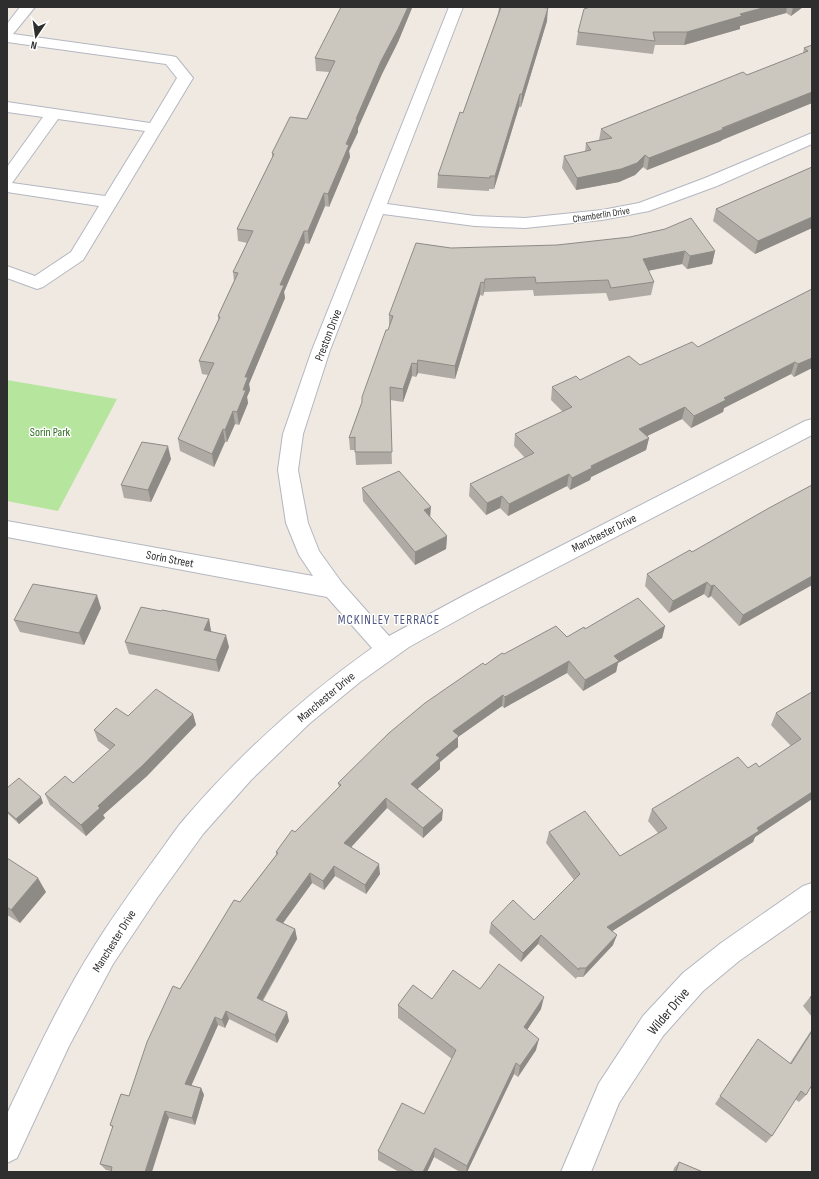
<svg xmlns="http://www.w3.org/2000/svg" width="819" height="1179" viewBox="0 0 819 1179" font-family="'Sofia Sans Condensed',sans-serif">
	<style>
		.green { fill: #b6e59e }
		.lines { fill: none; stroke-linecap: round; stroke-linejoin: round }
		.minor-casing { stroke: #b4b7c1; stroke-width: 2 }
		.minor { fill: #fff; fill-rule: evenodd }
		.wall { fill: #afaba4 }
		.shaded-wall { fill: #8e8b86 }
		.building { fill: #cbc7bf; stroke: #8e8b86 }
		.labels { text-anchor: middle; stroke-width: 3; stroke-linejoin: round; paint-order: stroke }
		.far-street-label { font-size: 10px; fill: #2e2e2e; stroke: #fff }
		.street-label { font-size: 12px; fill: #2e2e2e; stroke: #fff }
		.park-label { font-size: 12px; fill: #2c6e1b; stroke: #fff }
		.neighbourhood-label { font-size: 13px; letter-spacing: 1px; fill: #4d5680; stroke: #fff }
		.near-street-label { font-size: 14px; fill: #2e2e2e; stroke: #fff }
	</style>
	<rect width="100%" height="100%" fill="#efe9e1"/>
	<path class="green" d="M7,380l110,19 -59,112 -51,-10z"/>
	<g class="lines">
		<g class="minor-casing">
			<path id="minor" d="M20,7h15l-22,27 158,22 5,1 17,21 -110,182 -40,27 -6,2 -30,-11v-12l28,10 36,-24 28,-46 -92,-14v-25l36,-50 -36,-5v-10l143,21 27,-45 -11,-14 -159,-22v-18zM58,119l87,12 -40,65 -93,-13z
				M449,7h14l-76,197 88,12 50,2 77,-8 37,-7 66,-25 107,-45v11l-95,42 -68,25 -47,9 -77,8 -50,-2 -92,-12 -53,136 -27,84 -5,36 10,53 11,28 23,32 47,53 76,-41 340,-174 7,-2v16l-331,172 -72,40 -49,35 -50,41 -59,57 -48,54 -46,64 -44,66 -44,82 -52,112 -10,5v-49l5,-11c26,-54 51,-108 83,-158 20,-32 42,-62 64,-92 9,-12 17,-25 27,-36 55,-64 117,-120 186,-169l-45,-51 -320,-60v-16l306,55 -14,-21 -13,-32 -8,-53 5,-36 29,-84z
				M812,883v27l-73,51 -36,30 -40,45 -44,67 -28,69h-30l38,-89 44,-67 40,-43 38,-30 82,-57z"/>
		</g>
		<use href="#minor" class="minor"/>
	</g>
	<path class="wall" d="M499,7h41l7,14 -26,86h-2l-25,82h-5v2l-52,-3 1,-13 25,-62 35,-99z
		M625,7h178l-12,9 -5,-3 -46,13v3l-56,16h-29l-2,9 -77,-9 2,-13z
		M412,8l-14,34 -16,32 -24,54v4l-9,19 1,6 -21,50 -4,-1 -16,38 -4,-1 -21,49 1,6 -36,86 1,6 -3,7 1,6 -9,22 -4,-1 -8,18h-2l-11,25 -34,-16 -2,-12 30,-64 -6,-1 -3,-13 19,-41v-4l16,-35 -1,-9 14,-29 -9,-2 -1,-12 35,-71v-5l35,-34 22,-47 -13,-1 -1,-13z
		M812,45v58l-90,37 -1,1 -74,29 -4,-3 -8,8 -16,7 -43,8 -14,-22 2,-12 21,-4 1,-9 13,-3 2,-11 146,-54 56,-22 1,-5z
		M812,167v61l-57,26 -42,-33 3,-12z
		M451,248l264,3 -3,13 -25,5 -5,-5 -34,7 6,11 -3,13 -42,6 -3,-8 -72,3 -1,-6 -49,2 -1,4 -3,-1 -25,84 -37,-6 -2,4 -4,-1 -9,26 -13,-2 2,64 -36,1 -1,-15h-5l-1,-12 40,-111v-12z
		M812,289v79l-18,9 -3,-3 -67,34 -1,4 -32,16 -9,-9 -35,17 2,2 -3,12 -55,27 -1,3 -20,10 -3,-4 -59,30 -8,-8 -14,7 -17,-19 1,-12 55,-26 -11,-12 1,-12 48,-22 -12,-12 1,-13 88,-22 58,-18z
		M171,459l-20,43 -27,-4 -3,-13z
		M812,485v100l-73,41 -28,-30 -3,2 -4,-4 -35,19 -24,-27 2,-12 45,-22z
		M362,488l68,30 17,18 -1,13 -31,16 -52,-64z
		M101,608l-17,37 -64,-13 -6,-12z
		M209,619l2,13 18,15 -10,25 -90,-18 -4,-12z
		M665,626l-3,12 -44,25 -2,9 -33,19 -16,-18 -63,35 -2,-2 -44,31v10l-18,15v7l-23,20 25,31 -19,18 -36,-30 -37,39 30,27 -14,20 -31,-18 -11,14 -12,-7 -29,40 12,6 2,10 -34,62 26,20 -12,22 -48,-24 -4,9 -7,-3 -27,60 10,3 3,7 -9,30 -26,-7 -58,53 -5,-1 -6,-6 13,-36 -3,-3 19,-29 51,-107 60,-87 36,-47v-3l63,-65 -1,-4 147,-118 19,-11 63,-17 18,-8z
		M812,692v107l-57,38 -2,5 -141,89 1,14 -30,32h-6l-1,2 -38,-35 -17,18 -32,-29 2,-10 43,-3 40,-40 -28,-37 3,-11 71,24 38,-23 -10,-12 4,-12 96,-41 11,-1 32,-21 -20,-21 5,-12z
		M193,714l3,11 -49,51 -44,39 2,3 -19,18 -36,-31 -5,-11 28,-11 37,-33 -12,-9 -4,-11 34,-14z
		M7,788l36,15 -24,21 -12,-11z
		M7,858l39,34 -26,31 -13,-8z
		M480,989l61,20 -14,21 9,20 -18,27 -4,-3 -47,98h-7l-26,-15 -7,15h-28l-21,-12v-9l46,-37 28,-55 -54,-41v-13z
		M812,996v21l-9,-11 7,-9z
		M812,1029v59l-1,-1 -5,8 -7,7 -4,-3 -23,37 -6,7 -51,-39 37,-57 38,16z
		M679,1162l24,10h-30l1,-4z"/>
	<path class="shaded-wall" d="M408,7h4v1l-14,34 -16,32 -24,54v4l-9,19 1,6 -21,50 -1,-13 28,-75 25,-58z
		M766,7h21l-1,6 -46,13v3l-56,16 3,-13 53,-18z
		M793,7h10l-12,9z
		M548,8l-1,13 -26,86 1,-13z
		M812,92v11l-90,37 -1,1 -74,29 2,-12z
		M520,94l-1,13 -25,82 1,-13z
		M645,155l-2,12 -8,8 -16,7 -43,8 1,-12z
		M324,193l1,13 -16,38 -1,-13z
		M812,217v11l-57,26 3,-13z
		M304,231l1,12 -21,49 1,6 -36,86 1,6 -3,7 1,6 -9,22 -2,-13 6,-22 2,-13 35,-92z
		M685,251l-3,13 -41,8 2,-13z
		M715,251l-3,13 -25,5 3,-13z
		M485,279l-1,13 -1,4 1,-13z
		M481,282l-1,13 -25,84v-13z
		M812,358v10l-18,9 4,-13z
		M418,360v13l-2,4 1,-13z
		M795,362l-4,12 -67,34 -1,4 -32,16 3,-12 30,-18z
		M412,363v13l-9,26v-13z
		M685,407l-3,12 -45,22 2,-12z
		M233,411l2,13 -8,18 -2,-12z
		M223,429l2,13 -11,25 -2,-13z
		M649,438l-3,12 -55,27 -1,3 -20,10 2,-12 19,-12z
		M168,446l3,13 -20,43 -3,-12z
		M569,474l-2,12 -59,30 1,-12z
		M502,496l-2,12 -14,7 1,-12z
		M431,507l-1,12 -6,-9z
		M447,536l-1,13 -31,16v-13z
		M812,576v9l-73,41 4,-11z
		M707,582l-3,12 -35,19 4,-12z
		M714,585l-3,11 -3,2 3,-12z
		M97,595l4,13 -17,37 -5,-12z
		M209,619l2,12 -4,11 -3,-12z
		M665,626l-3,12 -44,25 -2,9 -33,19 2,-11 29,-24z
		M226,635l3,12 -10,25 -3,-12z
		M569,661l-2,12 -63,35 1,-11z
		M503,695l-1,11 -44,31v10l-18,15v7l-29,26v-11l25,-29 17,-24z
		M193,714l3,11 -49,51 -44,39 2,3 -19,18 -5,-11 17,-19z
		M812,792v7l-57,38 -2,5 -150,95 4,-10z
		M41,797l2,6 -24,21 -3,-5z
		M386,798l1,10 -42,46 -1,-11z
		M443,810l-1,10 -19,18v-10z
		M379,864l1,10 -14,20 -1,-9z
		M334,866l1,10 -11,14 -1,-9z
		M310,873l2,10 -34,47 -2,-10z
		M38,878l8,14 -26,31 -9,-13z
		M295,929l2,10 -38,67 -2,-8z
		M541,935l-3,9 -17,18 2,-9z
		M617,935l-4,10 -30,32 3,-9z
		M544,997l-3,12 -20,30 3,-12z
		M226,1011l3,8 -4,9 -3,-8z
		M287,1012l2,9 -12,22 -2,-8z
		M215,1017l3,8 -29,66 -4,-7z
		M539,1039l-3,11 -18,27 2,-11z
		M516,1063l-2,11 -47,98h-1l1,-6z
		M201,1088l3,7 -9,30 -3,-7z
		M165,1111l4,7 -17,54h-7z
		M435,1148l-1,9 -7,15h-4z"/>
	<path class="building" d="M341,7h67l-10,22 -17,32 -25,58h1l-11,25 3,1 -21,49 -4,-1 -16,38h-4l-24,54h4l-39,92h3l-5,13h3l-9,22 -4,-1 -8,19 -2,-1 -11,25 -34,-15 36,-76 -15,-2 21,-44 -2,-1 20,-43 -5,-1 20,-41 -16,-2 37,-75 -2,-1 18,-36 17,2 28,-58 -20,-3z
		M501,7h39l8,1 -26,86h-2l-25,82h-5v2l-52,-3 22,-63 3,1z
		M590,7h176l-26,7 2,2 -55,16h-34l2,9 -77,-9 6,-23z
		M812,45v47l-90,36 2,1 -75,29 -4,-3 -8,8 -16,6 -44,9 -13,-22 27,-6 -5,-7 26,-5 -11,-9 142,-57 4,3 61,-24 -4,-3z
		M812,167v50l-54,24 -42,-32z
		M691,218l24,33 -25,5 -5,-5 -42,8 11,23 -43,6 -3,-8 -72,3 -1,-6 -50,2 -1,4 -3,-1 -26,84 -37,-6 -1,4 -5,-1 -9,26 -13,-2 2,65h-37v-15l-6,1 13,-36v-5l24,-67h2l5,-14 -4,-1 27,-72 35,5 106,-3 73,-8 35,-8z
		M812,289v69l-14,6 -3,-2 -71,36 2,2 -32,16 -9,-9 -46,22 10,9 -58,28 1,2 -20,10 -3,-4 -60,30 -7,-8 -15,7 -17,-19 64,-31 -19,-19 57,-27 -20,-20 24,-11 4,4 49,-24 11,9 52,-23 6,5z
		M142,442l26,4 -20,44 -27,-5z
		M399,471l32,36 -7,3 23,26 -32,16 -53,-64z
		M812,485v91l-69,39 -29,-30 -3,1 -4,-4 -34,19 -26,-27 43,-24 2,2 77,-44z
		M33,584l64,11 -18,38 -65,-13z
		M638,598l27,28 -51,30 5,5 -34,19 -16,-19 -64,36 -2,-2 -50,36 6,5 -23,19 4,3 -29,26 32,26 -20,18 -37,-30 -42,45 35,21 -14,21 -31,-19 -11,15 -13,-8 -34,47 19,9 -38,69 30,14 -12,23 -49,-24 -4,9 -7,-3 -30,67 16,4 -9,30 -27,-7 -20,61h-34l1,-5 -12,-3 13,-38 -3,-1 11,-31 8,2 18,-54 26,-56 7,3 54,-89 6,2 38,-49 -2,-1 16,-22 3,2 46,-47 -3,-2 51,-50 36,-30 58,-40 2,2 17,-12 2,1 52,-28 11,11 17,-10 1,2z
		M141,607l20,4 1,-1 47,9 -5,11 22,5 -10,25 -91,-18z
		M156,689l37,25 -50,51 -45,41 2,2 -19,17 -36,-31 20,-18 8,7 42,-38 -21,-15 22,-22 12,8z
		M812,692v100l-55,36 2,3 -152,96 10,8 -31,33h-7v2l-38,-35 -18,18 -32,-30 22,-23 21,20 46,-46 -31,-42 36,-21 35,45 47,-28 -15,-19 86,-52 10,11 8,-5 3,4 42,-28 -25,-26z
		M19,778l22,19 -25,22 -9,-8v-23z
		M7,858l31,20 -27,32 -4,-3z
		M499,964l45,33 -20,30 15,12 -19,27 -4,-3 -49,103 -32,-18 -12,24h-8l-37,-21 24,-48 22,11 32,-64 -58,-45 15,-20 19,14 21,-29 27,19z
		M812,996v4l-2,-3z
		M812,1031v54l-6,10 -5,-4 -29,45 -52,-40 38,-57 33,25z
		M679,1162l24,10h-27z"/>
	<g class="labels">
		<g class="far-street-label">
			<text transform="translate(601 214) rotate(-9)" y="4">Chamberlin Drive</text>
		</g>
		<g class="street-label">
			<text transform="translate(328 335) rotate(-69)" y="4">Preston Drive</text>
			<text transform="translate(604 533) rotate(-27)" y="4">Manchester Drive</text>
			<text transform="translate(170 559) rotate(11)" y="4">Sorin Street</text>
			<text transform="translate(326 697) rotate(-40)" y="4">Manchester Drive</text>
			<text transform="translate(114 941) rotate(-58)" y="4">Manchester Drive</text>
		</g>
		<g class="park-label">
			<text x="50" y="436">Sorin Park</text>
		</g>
		<g class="neighbourhood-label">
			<text x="389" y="624">MCKINLEY TERRACE</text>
		</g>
		<g class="near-street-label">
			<text transform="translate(668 1011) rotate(-50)" y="5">Wilder Drive</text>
		</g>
	</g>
	<rect width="819" height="1179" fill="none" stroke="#2e2e2e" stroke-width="16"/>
	<g transform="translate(36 36) rotate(193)" stroke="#ffffff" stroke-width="3" paint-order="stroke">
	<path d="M0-3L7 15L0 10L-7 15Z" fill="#2e2e2e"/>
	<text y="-6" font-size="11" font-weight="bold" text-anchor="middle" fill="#2e2e2e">N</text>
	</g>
</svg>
